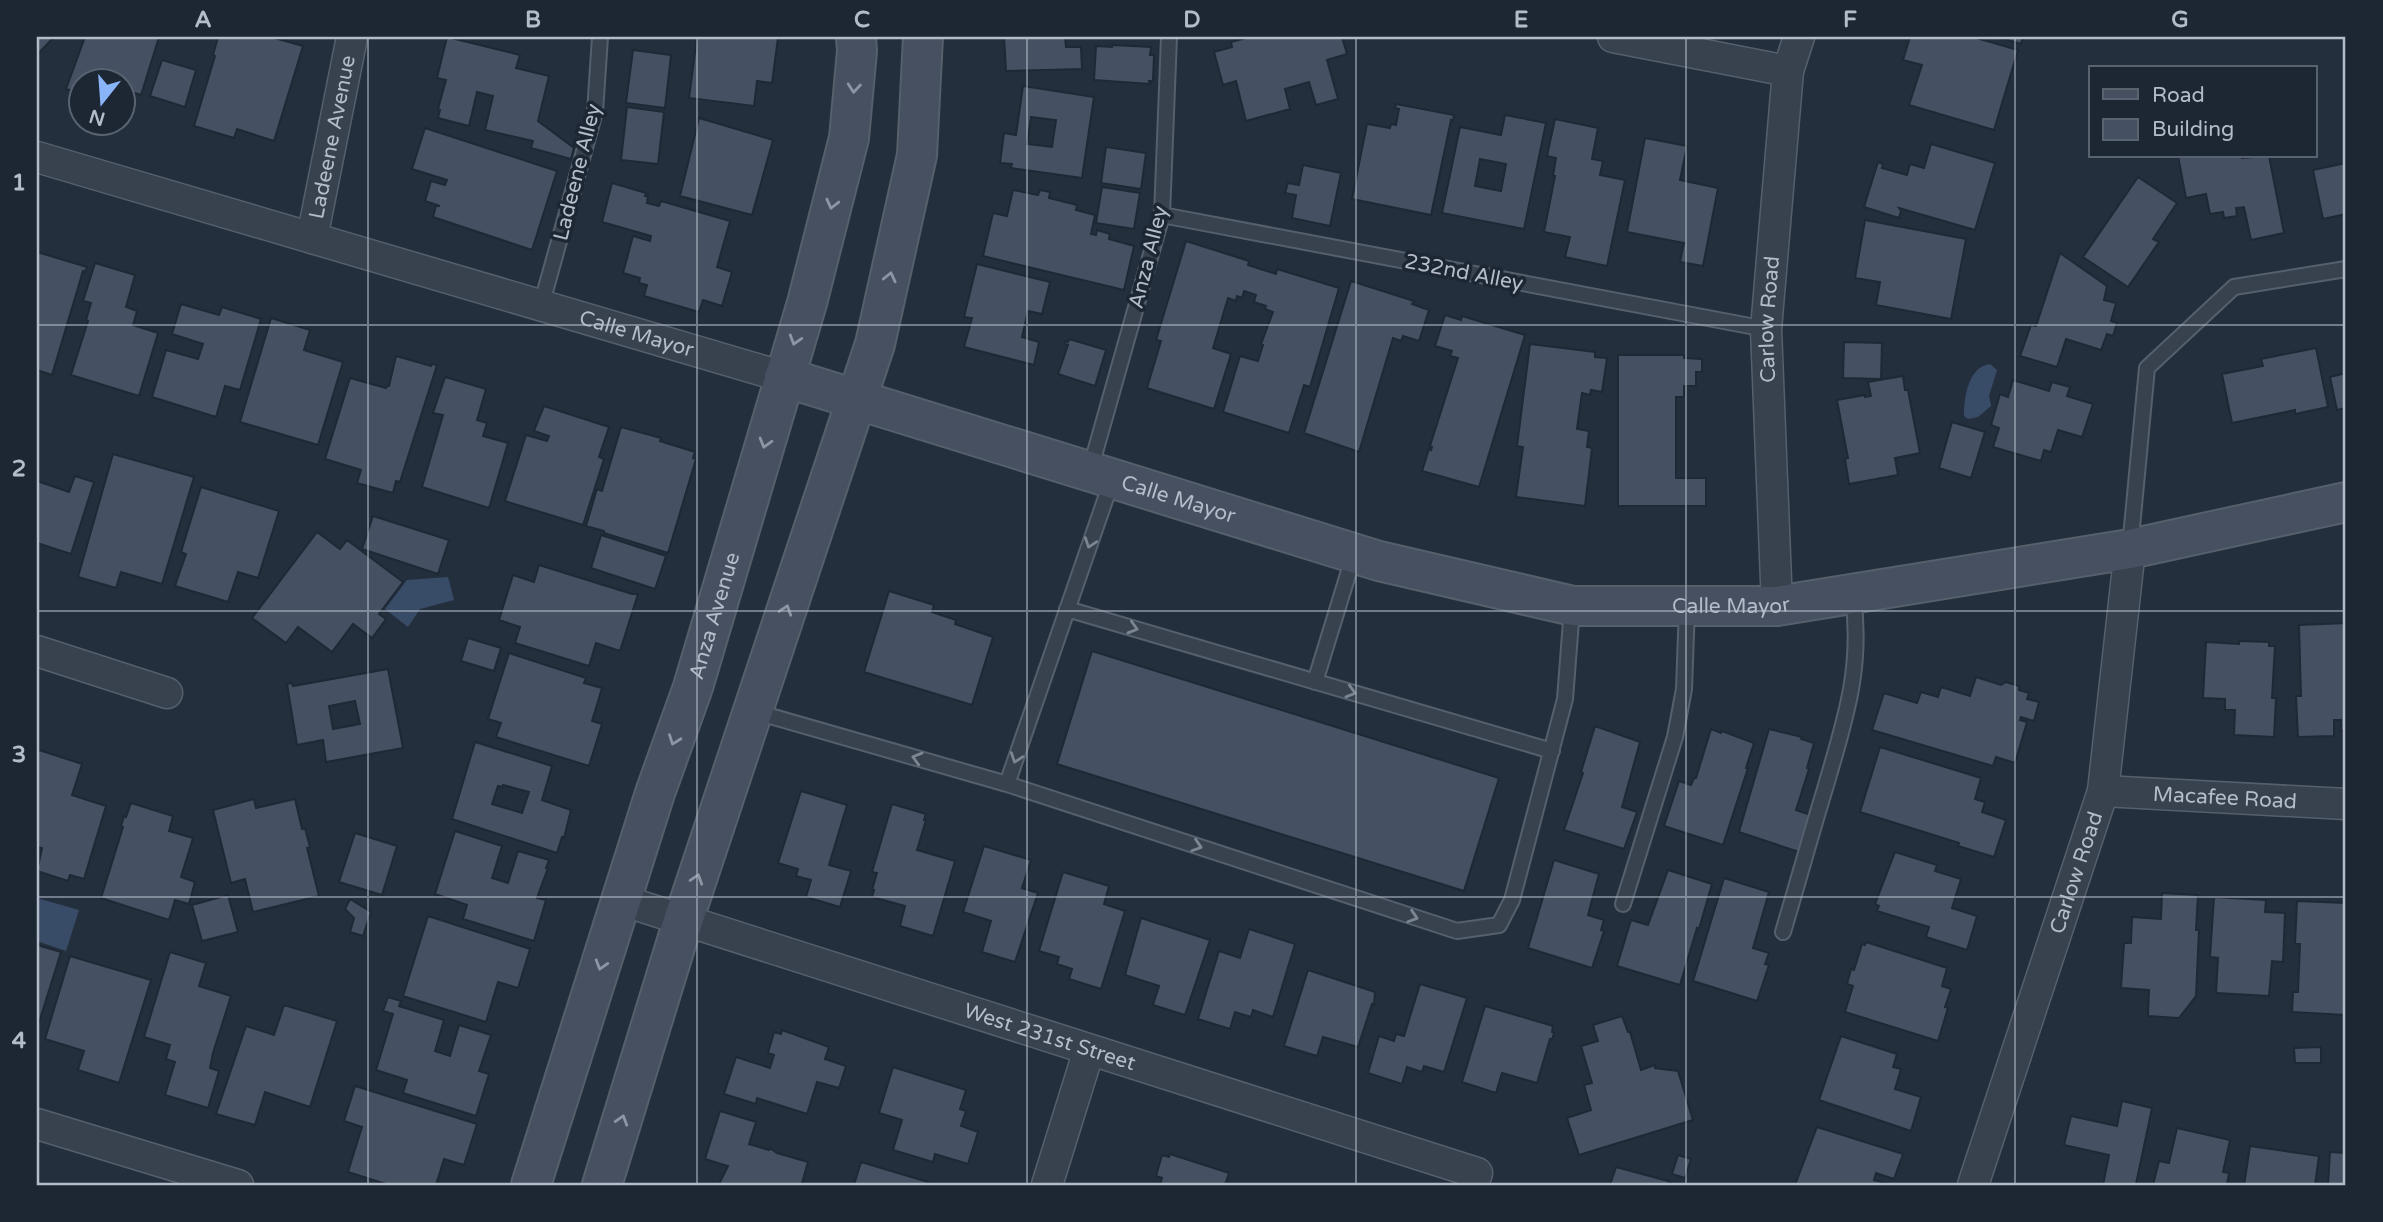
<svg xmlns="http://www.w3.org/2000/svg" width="2383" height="1222" viewBox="0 0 2383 1222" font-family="'Varela Round',sans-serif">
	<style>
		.water { fill: #394c67 }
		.building { fill: #455162; stroke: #1f2835; stroke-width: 2; fill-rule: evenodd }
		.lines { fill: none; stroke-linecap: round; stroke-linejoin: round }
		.lane-casing { stroke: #565f6c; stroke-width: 18 }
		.street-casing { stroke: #565f6c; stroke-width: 33 }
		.secondary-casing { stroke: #565f6c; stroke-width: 42 }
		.lane { stroke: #38414e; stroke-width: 14 }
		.street { stroke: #38414e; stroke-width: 30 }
		.secondary { stroke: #465061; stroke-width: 38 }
		.oneway { stroke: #8e96a5 }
		.oneway2 { stroke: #7c8592 }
		.grid { fill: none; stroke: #b4bcc9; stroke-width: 2; stroke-opacity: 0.55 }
		.labels { text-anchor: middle; stroke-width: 7; stroke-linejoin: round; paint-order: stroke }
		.street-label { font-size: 21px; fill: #b4bcc9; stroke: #1d2633 }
		.neatline { fill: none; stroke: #b4bcc9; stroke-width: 2.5 }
		.grid-label { font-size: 23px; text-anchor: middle; font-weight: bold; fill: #b4bcc9 }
	</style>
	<rect width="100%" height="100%" fill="#242f3e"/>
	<path class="water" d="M1990,364l7,6 -8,26 2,10 -13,11 -10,2 -4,-3c0,-18 4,-49 26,-52z
		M448,577l6,23 -34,9 -12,18 -23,-18 22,-29z
		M37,898l42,12 -13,41 -29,-10z"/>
	<path class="building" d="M37,37h17l-17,18z
		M85,37h74l-18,58 -19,-6v-9h-42v13l-14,-4z
		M218,37h53l32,9 -29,95 -37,-12 -3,9 -40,-12 21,-70 -2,-1z
		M447,37l73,18 -4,13 33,8 -11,45 36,27 -3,11 -40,-11 2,-7 -48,-11 8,-34 -16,-4 -8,34 -31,-8 2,-8 -2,-1 8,-29 -9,-2z
		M697,37l81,1 -6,45 -15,-2 -3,25 -65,-8z
		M1004,37h61l1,10h15l1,22 -76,2z
		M1250,37h92l5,17 -20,6 11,39 -22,6 -7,-23 -24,7 5,20 -44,12 -10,-40 -13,4 -9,-33 18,-5 -1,-5z
		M1910,37h63l45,13 -24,80 -85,-25 13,-40 -19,-5z
		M1998,37h25l-2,7z
		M1112,45l39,2 -1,8h4l-1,26h-4l1,3 -56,-4 2,-34 16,1z
		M633,50l38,5 -6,53 -39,-5z
		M162,60l34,10 -11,37 -35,-11z
		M1023,86l71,11 -12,81 -71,-10 1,-4 -12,-1 4,-30 12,2zM1031,117l25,3 -4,27 -25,-3z
		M1396,104l58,11 -1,6 -2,-1 -20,95 -79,-16 15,-75 23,4 1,-4 5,1 3,-16 -4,-1z
		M627,107l37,5 -6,52 -37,-4z
		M1505,115l41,8 -22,106 -82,-16 18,-86 41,8zM1480,159l26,5 -5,27 -26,-5z
		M699,118l74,22 -21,75 -72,-19z
		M1555,119l43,9 -6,31 11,2 -3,14 25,5 -18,86 -42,-9 5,-20 -26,-5 11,-56h-2l3,-18 -9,-2z
		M425,128l132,43 -25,79 -99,-33 3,-11h4l-15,-5 6,-20 14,4 2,-5 -35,-11z
		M1645,138l42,8 -7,34 38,8 -15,78 -23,-4 4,-19 -57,-11z
		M1931,144l64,19 -20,67 -76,-22 2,3 -2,7 -35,-11 14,-45 5,2 -1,4 25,7 3,-11 14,4z
		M1106,147l40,6 -5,36 -40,-6z
		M2178,156h64v2l27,-2 15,77 -33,7 -7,-33 -8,1 1,8 -13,2 -1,-6 -13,2 -4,-20 -20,4z
		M2346,163v51l-23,5 -10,-49z
		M1303,165l38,8 -11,53 -38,-8 4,-23 -11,-2 3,-10 11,2z
		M2138,177l39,26 -24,36 6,3 -31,45 -45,-30z
		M612,183l34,10 -1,3h3l-1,7 12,3 2,-5 69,20 -13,46 15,5 -10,34 -19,-6 -4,12 -55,-16 3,-11 -8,-2 1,-5 -17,-5 10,-37 17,5 1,-5 -49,-14z
		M1102,187l38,6 -6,36 -38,-6z
		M1013,190l25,5 2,-5 10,2 -1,6 28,7 -1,5 19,5 -4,19 5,1 1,-5 13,4 -1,5 25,7 -10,44 -141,-34 10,-43 14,3z
		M1865,220l101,19 -15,80 -75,-14 4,-23 -25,-4z
		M1186,241l63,20 -1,4 28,9 1,-5 62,19 -29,99 -6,-2 -15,48 -66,-21 17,-56 18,5 5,-16 -2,-1 12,-32 -8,-3 1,-3 -12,-4 2,-7 -12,-4 -2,7 -5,-2 -1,5 -8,-3 -15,50 18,6 -17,55 -67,-21 14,-47 -5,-1z
		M37,252l50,15 -2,5 -2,-1 -31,104 -15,-5z
		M2060,253l47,33 -3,14 12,3 -5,18 6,2 -4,13 -6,-2 -6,16 -35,-11 -9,28 -37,-11 11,-31 5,1z
		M95,263l40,12 -9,32 11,4 -4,14 25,8 -19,63 -68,-21 17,-54 -2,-1 5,-17 -8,-2z
		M977,264l73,18 -8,32 -14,-3 -6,26 17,5 -5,23 -70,-18 8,-29 -8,-1z
		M1351,281l63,20 -2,3 17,6 -10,31 -16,-5 -2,5 -8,-3 -34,114 -55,-19z
		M181,304l38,11 3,-8 39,12 -21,71 -15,-4 -9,31 -64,-20 14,-47 32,9 5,-15 -31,-10z
		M1445,315l16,5 1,-4 63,19 -46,152 -57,-16 7,-22 2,1 1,-3 -2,-1 28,-88 -8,-2 2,-5 -17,-5z
		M271,318l39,12 -6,20 39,12 -25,83 -78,-23z
		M1069,339l37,11 -11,36 -37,-12 10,-29 -3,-1v-3l3,1z
		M1844,342l38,1 -1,36 -38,-1z
		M1530,344l65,8v5l12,1 -5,34 -11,-2 -1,5 -8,-2 -5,36 12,2 -2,16 5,1 -7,58 -69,-9 7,-50 -6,-1z
		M2316,348l12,59 -33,7v-4l-63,13 -10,-49 41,-8 -2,-7z
		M1618,355h66v3l18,1v13h-6v14h-12v11h-8v81h30v28h-88z
		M396,356l35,10v-2l6,1 -37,117 -4,-1 -3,12 -36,-10 4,-13 -36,-11 25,-81 36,10 1,-2h2z
		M2346,373v35l-9,2 -7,-33z
		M1903,376l2,14h3l12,63 -25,5 3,17 -49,9 -4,-25 3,-1 -11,-58 28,-5v2l6,-1 -3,-14z
		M445,377l41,12 -9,31 10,3 -4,13 25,7 -19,65 -67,-21 21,-72 -10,-2z
		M2013,380l36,11 3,-9 18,5 -3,9 26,8 -11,33 -24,-7 -7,22 -7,-2 -3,11 -48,-14 6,-19 -8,-3 9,-31 8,3z
		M544,406l65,21 -10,30 5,2 -21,66 -78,-24 21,-66 21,6 2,-5 -15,-5z
		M1952,422l33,10 -14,46 -32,-10z
		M621,427l40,11 -1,3 35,11 -2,6 3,1 -28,94 -64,-20v-2l-18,-5 11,-37 5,2z
		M113,454l81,23 -32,107 -41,-12 -5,16 -38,-11z
		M75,476l19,6 -23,72 -34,-11v-62l32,11z
		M201,487l78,24 -21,67 -20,-6 -10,30 -53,-16 11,-32 -5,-2z
		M373,516l76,24 -11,34 -76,-25z
		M317,532l23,17 7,-9 56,42 -24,32 7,5 -14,19 -19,-14 -21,28 -34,-25 -12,16 -34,-25z
		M601,535l65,21 -11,33 -64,-21z
		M539,565l93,29h6l-18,57 -24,-8 -7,23 -74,-23 5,-16 -21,-7 14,-45 21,7z
		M889,591l45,14 -2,7 24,8 -1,4 38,13 -21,68 -108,-33z
		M2346,623v107l-5,1v-11h-7v16l-36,1 -2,-41h5l-2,-71z
		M468,638l33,10 -7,23 -33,-10z
		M2239,641l30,1v4h6l-3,52h4l-2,39 -40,-2 1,-25h-10v-11l-22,-1 3,-56 33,2z
		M1092,651l407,127 -35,113 -407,-127z
		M509,653l77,25 -2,5 18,5 -10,33 10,3 -13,42 -93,-29 5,-14 -13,-4z
		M388,669l15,79 -77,14 -3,-22 -26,5 -10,-61 5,-1 1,3zM355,701l5,23 -27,5 -4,-23z
		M1976,677l25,8 5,-3 13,4v4l10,3 -2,6 12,3 -5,19 -13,-4 -1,3 7,2 -12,41 -19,-6 -3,9 -121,-36 12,-37 33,10 4,-11 17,5 3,-10 29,9z
		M1595,726l45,16 -18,65 15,5 -13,37 -60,-19 19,-57 -2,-1z
		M1711,729l10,4 1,-2 32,12 -8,25h2l-25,77 -59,-19 15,-45 12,4 3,-7h2z
		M1769,729l33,8 -1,2 13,4 -7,25 2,1 -13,41 15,5 -12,37 -60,-20z
		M475,742l77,24 -10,34 29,10 -7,28 -2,-1 -5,16 -105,-34zM503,785l26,7 -7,21 -30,-9 6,-18 5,1z
		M1880,747l101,31 -6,21 10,3 -3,10 24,8 -12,37 -36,-11 1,-3 -99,-31z
		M39,750l43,14 -10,31 34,11 -22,73 -14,-4 -2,6 -31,-10 5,-23 -5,-1v-91z
		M801,791l46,14 -18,60 22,6 -11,36 -34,-10 5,-17 -15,-4 2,-7 -20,-6z
		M254,799l2,9 39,-9 7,30 3,-1 5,19 -3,1 12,48 -66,16 -8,-33 -14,4 -18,-73z
		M131,803l42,13 -4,15 24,7 -12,39 14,5 -6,22 -14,-4 -6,20 -68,-22 22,-71 -2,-1 3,-10 2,1z
		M892,804l34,10 -2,6h2l-9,30 38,11 -22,75 -33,-10 5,-20 -33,-9 2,-7h-2l5,-17 -5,-1z
		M455,831l47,15 -10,32 16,5 10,-32 31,9 -3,8h2l-11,30 9,2 -12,41 -71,-22 4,-14 -32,-11z
		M355,833l42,13 -15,49 -43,-13z
		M984,846l47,14 -9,28 16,5 -23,69 -33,-10 9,-31 -28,-9z
		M1895,852l42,13 -2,6 26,8 -9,29 25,8 -10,34 -41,-13 3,-10 -52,-16 2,-5 -4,-2z
		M1554,860l45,14 -11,41 16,5 -3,10 3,1 -12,37 -64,-20z
		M1668,870l44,14 -13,45 -2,-1 -17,57 -63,-19 14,-46 17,5z
		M1063,872l46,14 -5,18 21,7 -24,78 -32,-10 3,-10 -15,-5 2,-7 -20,-6z
		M1724,878l45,14 -16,56 16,5 -4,11 4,1 -12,36 -64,-20z
		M2162,893l36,2 -2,35h3l-3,66 -17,22 -31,-2 1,-26 -28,-2 3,-45h7l1,-26 29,2z
		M228,895l10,37 -36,9 -10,-36z
		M2214,897l52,3 -1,12 20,1 -2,49 -11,-1 -3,35 -53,-3 2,-35 -8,-1z
		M350,899l21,13 -8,24 -13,-4 4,-14 -9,-9z
		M2297,901l49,2v112l-54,-3 1,-20h5l2,-48h-5z
		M428,916l102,33 -12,39 -20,-6 -12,40 -83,-26z
		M1141,918l69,22 -25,75 -32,-10 6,-19 -34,-11z
		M1249,929l46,15 -22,73 -20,-7 -2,7 -16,-5 -5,17 -32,-10 21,-68 21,7z
		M1866,942l81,26 -5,18 9,3 -6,18 3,1 -10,33 -93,-29 8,-26 -6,-2 4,-15 3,1 8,-26 3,1z
		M37,945l24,7 -24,77z
		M170,952l36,11 -7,23 32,10 -18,57 -3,15 9,3 -11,37 -43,-13 10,-33 -9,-3 4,-14 -26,-8z
		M70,956l81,24 -32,103 -41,-13 6,-19 -39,-12z
		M1308,970l67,22 -1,13 -2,-1 -14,43 -35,-10 -6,19 -33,-10z
		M1420,984l47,14 -23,74 -20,-6 -2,6 -15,-5 -5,17 -34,-11 11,-37 15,5 2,-7 8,2z
		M388,997l13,4 -2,5 45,14 -9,31 15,5 9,-31 32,10 -12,36 10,3 -13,42 -73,-23 4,-13 -31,-10 17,-56 -10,-3z
		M284,1005l53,16 -27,86 -45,-15 -10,33 -39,-11 30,-88 28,9z
		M1485,1006l68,20 -1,6 2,1 -2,7 -2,-1 -13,44 -35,-10 -6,20 -34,-11z
		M1622,1016l6,16h2l11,38 14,-5v3l23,3 15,49 -114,35 -12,-37 24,-8 -7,-25 8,-2 -11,-37 17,-5 -5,-16z
		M782,1030l47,17 -4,12 21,7 -7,22 -22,-6 -10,32 -50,-16 -1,6 -32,-10 12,-37 34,11 4,-13 -6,-2 6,-21 7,2z
		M1841,1036l56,18 -4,13 8,2 -6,20 26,8 -10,34 -92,-31z
		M2321,1047v16h-26l-1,-15z
		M893,1067l73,23 -6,19 6,2 -5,15 17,6 -10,32 -33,-10 -2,8 -40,-12 9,-30 -23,-7z
		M355,1086l122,38 -13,41 -20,-6 -8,26h-47l-41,-13 14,-45 -18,-6z
		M2122,1101l30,7 -16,76 2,1h-35l6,-30 -45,-10 7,-29 46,10z
		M720,1111l36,11 -7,22 20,6 1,-2 7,5 31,9 -6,21 8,2h-89l-1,-3 8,-16 -23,-7z
		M1817,1127l86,27 -9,25 -18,-6 -2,7 19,5h-98z
		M2177,1128l53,12 -7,32 6,1 -2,12h-74l6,-24 10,2z
		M2250,1146l69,10 -4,29h-71z
		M2330,1152l16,1v32h-18z
		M1170,1154l59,19 -4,12h-65l2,-7 -6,-2 6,-21 7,2z
		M1678,1155l13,4 -6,19 -13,-4z
		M861,1162l67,20 -1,3h-73z
		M1616,1167l52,14 4,4h-62z"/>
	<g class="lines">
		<g class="lane-casing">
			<path id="lane" d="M1162,215l604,114
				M541,306l54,-194 5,-75
				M1090,470l72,-255 7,-178
				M1112,480l-105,304 450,147 42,-6 13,-25 53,-201 7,-91
				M2130,548l17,-180 87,-81 112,-18
				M1067,609l485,142
				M1315,682l39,-127
				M756,712l251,72
				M1623,904l52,-167 9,-48 3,-83
				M1783,932c14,-47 27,-94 41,-140 20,-69 39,-122 29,-195"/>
		</g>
		<g class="street-casing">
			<g id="street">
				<path d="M1613,37l175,34"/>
				<path id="s1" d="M37,157l747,220"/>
				<path id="s2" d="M312,238l40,-201"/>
				<path id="s3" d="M1777,606l-11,-277 22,-258 11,-34"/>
				<path d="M37,651l130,42"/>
				<path id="s4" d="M2103,791l243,13"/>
				<path id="s5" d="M621,900l856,273 -4,12"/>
				<path d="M37,1124l201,61"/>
				<path d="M1047,1185l42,-135"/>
				<path id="s6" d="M1973,1185l130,-394 27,-242"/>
			</g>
		</g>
		<g class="secondary-casing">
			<g id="secondary">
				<path id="s7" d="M784,377l595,184 194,45h204l353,-57 216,-47"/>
				<path id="s8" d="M531,1185l124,-392 38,-106 114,-384 42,-165 8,-87 -1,-14"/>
				<path d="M602,1185l81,-264 192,-577 42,-189 6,-118"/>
			</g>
		</g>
		<use href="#lane" class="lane"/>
		<use href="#street" class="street"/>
		<use href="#secondary" class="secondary"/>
	</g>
	<defs><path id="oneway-chevron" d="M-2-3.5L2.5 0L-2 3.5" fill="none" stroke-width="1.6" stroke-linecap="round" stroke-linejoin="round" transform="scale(1.75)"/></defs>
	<g class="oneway">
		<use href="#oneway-chevron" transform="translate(854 88) rotate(95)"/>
		<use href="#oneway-chevron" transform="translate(832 204) rotate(104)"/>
		<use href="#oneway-chevron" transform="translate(890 277) rotate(-77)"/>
		<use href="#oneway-chevron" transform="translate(795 340) rotate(107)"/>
		<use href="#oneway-chevron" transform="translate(765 443) rotate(106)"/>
		<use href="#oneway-chevron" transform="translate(786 610) rotate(-72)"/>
		<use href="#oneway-chevron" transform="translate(674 740) rotate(110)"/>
		<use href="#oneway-chevron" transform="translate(697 879) rotate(-72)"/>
		<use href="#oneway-chevron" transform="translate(601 965) rotate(107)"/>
		<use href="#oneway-chevron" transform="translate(622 1120) rotate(-73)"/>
	</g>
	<g class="oneway2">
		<use href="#oneway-chevron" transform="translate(1090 543) rotate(109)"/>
		<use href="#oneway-chevron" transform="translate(1133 628) rotate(16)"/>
		<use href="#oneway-chevron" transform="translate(1351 692) rotate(16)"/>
		<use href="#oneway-chevron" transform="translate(917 758) rotate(-164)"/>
		<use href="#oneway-chevron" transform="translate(1016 758) rotate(109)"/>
		<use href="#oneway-chevron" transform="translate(1197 846) rotate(18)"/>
		<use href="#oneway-chevron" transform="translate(1413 917) rotate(18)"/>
	</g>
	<path class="grid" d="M368,37v1148M697,37v1148M1027,37v1148M1356,37v1148M1686,37v1148M2015,37v1148M37,325h2309M37,611h2309M37,897h2309"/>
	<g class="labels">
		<g class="street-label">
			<text dy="7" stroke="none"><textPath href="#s2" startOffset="103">Ladeene Avenue</textPath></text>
			<text transform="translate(577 172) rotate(-76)" y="7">Ladeene Alley</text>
			<text transform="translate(1148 257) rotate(-76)" y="7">Anza Alley</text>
			<text transform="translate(1464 272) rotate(11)" y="7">232nd Alley</text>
			<text dy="7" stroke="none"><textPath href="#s3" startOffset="287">Carlow Road</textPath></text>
			<text dy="7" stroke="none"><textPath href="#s1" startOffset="625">Calle Mayor</textPath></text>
			<text dy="7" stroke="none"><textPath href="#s7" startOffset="413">Calle Mayor</textPath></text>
			<text dy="7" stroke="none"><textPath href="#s7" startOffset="980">Calle Mayor</textPath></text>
			<text dy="7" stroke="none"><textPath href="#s8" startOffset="598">Anza Avenue</textPath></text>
			<text dy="7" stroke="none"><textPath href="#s4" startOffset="122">Macafee Road</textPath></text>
			<text dy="7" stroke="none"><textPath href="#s6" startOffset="329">Carlow Road</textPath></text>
			<text dy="7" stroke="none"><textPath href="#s5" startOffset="450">West 231st Street</textPath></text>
		</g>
	</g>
	<rect width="2383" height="1222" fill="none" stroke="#1d2633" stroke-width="77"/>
	<rect x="2089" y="66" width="228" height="91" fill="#1d2633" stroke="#59626f" stroke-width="2"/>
	<rect x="2103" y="89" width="35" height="10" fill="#465061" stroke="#59626f" stroke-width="2"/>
	<text x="2152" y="102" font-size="21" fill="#b4bcc9">Road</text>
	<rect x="2103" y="119" width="35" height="21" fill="#455162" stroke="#59626f" stroke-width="2"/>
	<text x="2152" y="136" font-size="21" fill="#b4bcc9">Building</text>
	<g transform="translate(102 102) rotate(197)"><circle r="33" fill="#1d2633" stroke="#59626f" stroke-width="2"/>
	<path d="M0-5L12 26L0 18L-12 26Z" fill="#8ab4f8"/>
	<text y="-10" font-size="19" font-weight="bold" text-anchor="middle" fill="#b4bcc9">N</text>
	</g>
	<rect x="38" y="38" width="2306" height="1146" class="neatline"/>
	<g class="grid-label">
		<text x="203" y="27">A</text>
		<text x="533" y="27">B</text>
		<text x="862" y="27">C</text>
		<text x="1192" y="27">D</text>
		<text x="1521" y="27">E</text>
		<text x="1850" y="27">F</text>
		<text x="2180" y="27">G</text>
		<text x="19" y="190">1</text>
		<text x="19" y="476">2</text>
		<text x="19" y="762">3</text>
		<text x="19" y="1048">4</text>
	</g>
</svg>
